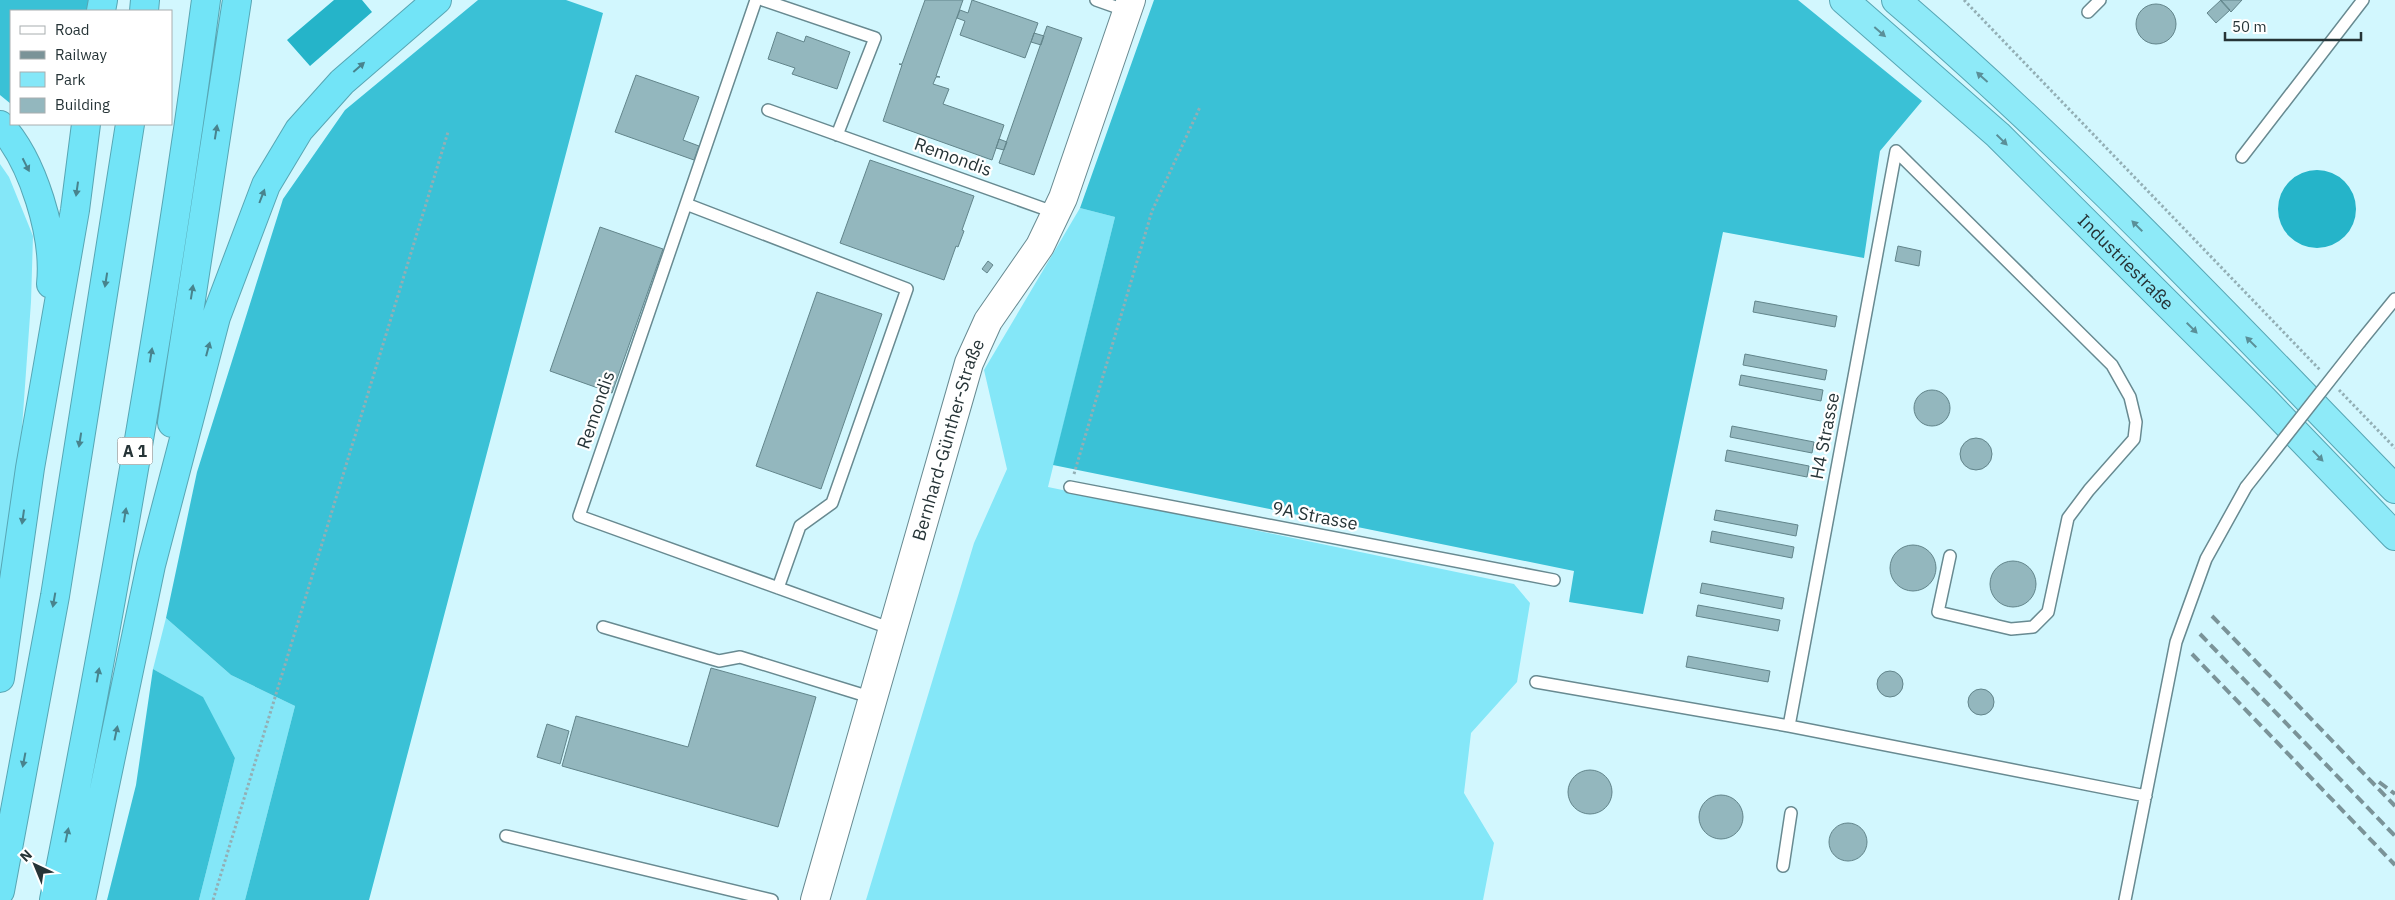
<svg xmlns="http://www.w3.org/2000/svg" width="2395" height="900" viewBox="0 0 2395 900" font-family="'IBM Plex Sans',sans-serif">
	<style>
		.green { fill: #84e7f8 }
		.forest { fill: #3ac1d6 }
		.water { fill: #25b4c9 }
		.building { fill: #93b7be; stroke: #62858b }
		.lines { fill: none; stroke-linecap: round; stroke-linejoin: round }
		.service-casing { stroke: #688a91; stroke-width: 14 }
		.tertiary-casing { stroke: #688a91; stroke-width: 30 }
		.trunk-casing { stroke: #57a6b4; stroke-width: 30 }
		.motorway-casing { stroke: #57a6b4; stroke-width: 30 }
		.path { stroke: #93afb5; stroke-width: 3; stroke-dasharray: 2.5 2.5; stroke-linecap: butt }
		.service { stroke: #fff; stroke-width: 11 }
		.tertiary { stroke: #fff; stroke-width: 28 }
		.trunk { stroke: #8eeaf8; stroke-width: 28 }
		.motorway { stroke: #72e4f7; stroke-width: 28 }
		.rail { stroke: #7a9398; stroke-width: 4; stroke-dasharray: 10 5; stroke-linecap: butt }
		.service-bridge-casing { stroke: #688a91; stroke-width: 14; stroke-linecap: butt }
		.service-bridge { stroke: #fff; stroke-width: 11 }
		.oneway { fill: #5a8f98 }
		.oneway2 { fill: #48838d }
		.labels { text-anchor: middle; stroke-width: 4.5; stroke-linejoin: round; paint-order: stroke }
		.shield { fill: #fff; stroke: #677173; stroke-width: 1 }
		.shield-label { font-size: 16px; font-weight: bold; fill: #263437 }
		.street-label { font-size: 18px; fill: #263437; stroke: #fff }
	</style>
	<rect width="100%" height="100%" fill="#d2f7fe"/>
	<path class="green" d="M0,164l9,13 24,59 -2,66 -23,321 -8,53z
		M1080,208l35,9 -67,270 466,97 16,19 -13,79 -46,51 -7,60 30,50 -11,57h-617l108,-357 33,-74 -23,-99z
		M166,618l65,57 64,31 -50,194h-46l36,-142 -33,-61 -49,-28z"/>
	<path class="forest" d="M0,0h90l-2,11h-77v93l-11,-9z
		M478,0h88l37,13 -234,887h-124l50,-194 -64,-31 -65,-57 31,-146 86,-273 62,-89z
		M1154,0h644l124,101 -42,50 -16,107 -141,-26 -80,382 -74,-12 5,-31 -521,-106 62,-248 -35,-9z
		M153,669l50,28 32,61 -36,142h-92l29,-115z"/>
	<path class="water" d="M334,0h28l10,12 -62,54 -23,-26z
		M2278 209a39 39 0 1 1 78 0a39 39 0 1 1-78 0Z"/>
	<path class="building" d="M925,0h38l-27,76 4,1h-4l-3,7 16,5 -6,15 61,21 -12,35 -109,-39 19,-56 -3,-1h3z
		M972,0l66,23 -13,35 -65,-23 5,-14 -8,-3 3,-8 8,3z
		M2220,0h22l-11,12z
		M2221,0l9,10 -14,13 -9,-10z
		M2136 24a20 20 0 1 1 40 0a20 20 0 1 1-40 0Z
		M1047,26l35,12 -48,137 -35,-12z
		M777,32l27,10 2,-6 44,16 -13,37 -45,-15 3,-6 -27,-9z
		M1034,33l10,3 -3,9 -10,-3z
		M636,75l63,22 -16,43 16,6 -5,14 -79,-28z
		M999,139l8,3 -3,8 -8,-2z
		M870,160l104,36 -12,34 2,1 -6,16 -2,-1 -12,34 -104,-37z
		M600,227l63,22 -51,144 -62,-22z
		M1898,246l23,5 -2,15 -24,-5z
		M988,261l5,4 -6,8 -5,-4z
		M817,292l65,22 -61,175 -65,-23z
		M1755,301l82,15 -2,11 -82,-15z
		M1745,354l82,16 -2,10 -82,-15z
		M1741,375l82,15 -2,11 -82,-16z
		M1914 408a18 18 0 1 1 36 0a18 18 0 1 1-36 0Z
		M1732,426l82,16 -2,11 -82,-16z
		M1960 454a16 16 0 1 1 32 0a16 16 0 1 1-32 0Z
		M1727,450l82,16 -2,11 -82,-16z
		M1716,510l82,15 -2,11 -82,-16z
		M1712,531l82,16 -2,11 -82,-16z
		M1890 568a23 23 0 1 1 46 0a23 23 0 1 1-46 0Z
		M1990 584a23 23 0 1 1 46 0a23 23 0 1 1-46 0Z
		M1702,583l82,15 -2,11 -82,-16z
		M1698,605l82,15 -2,11 -82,-15z
		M1688,656l82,15 -2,11 -82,-15z
		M711,668l105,29 -38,130 -216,-61 14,-50 112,31z
		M1877 684a13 13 0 1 1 26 0a13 13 0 1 1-26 0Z
		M1968 702a13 13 0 1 1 26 0a13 13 0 1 1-26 0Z
		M547,724l22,7 -9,33 -23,-7z
		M1568 792a22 22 0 1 1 44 0a22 22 0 1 1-44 0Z
		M1699 817a22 22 0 1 1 44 0a22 22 0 1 1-44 0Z
		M1829 842a19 19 0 1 1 38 0a19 19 0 1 1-38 0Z"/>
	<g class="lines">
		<g class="service-casing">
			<path id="service" d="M756,0l-177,516 313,113
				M763,0l112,38 -38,97
				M1096,0l31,11
				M2088,12l12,-12
				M768,110l288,103
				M2242,157l121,-157
				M686,204l221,85 -75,214 -32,23 -22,62
				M2360,342l35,-43
				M1070,487l484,93
				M603,627l116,34 21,-4 133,41
				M1536,682l253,44 357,70
				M1789,726l107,-575 216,214 18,32 6,25 -2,17 -45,51 -21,28 -20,94 -15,15 -22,2 -73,-17 12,-56
				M506,836l266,64
				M1783,866l8,-53
				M2125,900l51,-258 30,-83 40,-72"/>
		</g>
		<g class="tertiary-casing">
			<g id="tertiary">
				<path id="s1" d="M815,900l154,-537 19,-42 52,-75 23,-48 68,-198"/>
			</g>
		</g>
		<g class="trunk-casing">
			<g id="trunk">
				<path id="s2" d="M1844,0l154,135 266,265 131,136"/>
				<path d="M1896,0c177,151 337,323 499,489"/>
			</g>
		</g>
		<g class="motorway-casing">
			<path id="motorway" d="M101,11l2,-11
				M144,11l1,-11
				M0,125c33,35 56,111 51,159
				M172,423l65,-423
				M0,678l30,-210 45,-258 11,-86
				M0,891l55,-295 75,-472
				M54,900c59,-298 112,-599 152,-900
				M81,900l70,-335 65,-248 50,-132 33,-55 43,-48 95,-82"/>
		</g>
		<path class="path" d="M1964,0l357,371
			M2339,390l56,58
			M1074,474l78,-263 48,-104
			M213,900l235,-768"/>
		<use href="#service" class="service"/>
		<use href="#tertiary" class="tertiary"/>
		<use href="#trunk" class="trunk"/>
		<use href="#motorway" class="motorway"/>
		<path class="rail" d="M2212,616l183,190
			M2200,634l195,202
			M2192,654l203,211
			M2379,782l16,12"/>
		<g class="service-bridge-casing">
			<path id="service-bridge" d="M2246,487l114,-145"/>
		</g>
		<use href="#service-bridge" class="service-bridge"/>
	</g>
	<defs><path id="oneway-solid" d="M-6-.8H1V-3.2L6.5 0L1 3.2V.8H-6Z" transform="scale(1.25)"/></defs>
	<g class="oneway">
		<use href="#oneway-solid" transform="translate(1880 32) rotate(41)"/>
		<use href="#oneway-solid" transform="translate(1982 77) rotate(-138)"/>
		<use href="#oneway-solid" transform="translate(2002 140) rotate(44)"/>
		<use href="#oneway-solid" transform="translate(2137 226) rotate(-135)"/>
		<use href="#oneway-solid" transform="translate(2192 328) rotate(45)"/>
		<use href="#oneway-solid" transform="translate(2251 342) rotate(-135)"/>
		<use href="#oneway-solid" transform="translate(2318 456) rotate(46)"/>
	</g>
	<g class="oneway2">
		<use href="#oneway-solid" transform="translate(359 67) rotate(-41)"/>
		<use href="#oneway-solid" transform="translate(216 132) rotate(-81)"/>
		<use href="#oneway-solid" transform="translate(26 165) rotate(63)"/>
		<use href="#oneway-solid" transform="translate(77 189) rotate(98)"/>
		<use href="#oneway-solid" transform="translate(262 196) rotate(-69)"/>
		<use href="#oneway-solid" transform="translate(106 280) rotate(99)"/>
		<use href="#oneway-solid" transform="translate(192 292) rotate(-81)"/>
		<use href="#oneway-solid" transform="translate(208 349) rotate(-75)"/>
		<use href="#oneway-solid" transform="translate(151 355) rotate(-81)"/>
		<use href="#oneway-solid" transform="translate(80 440) rotate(99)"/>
		<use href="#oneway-solid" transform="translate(125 515) rotate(-81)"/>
		<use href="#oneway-solid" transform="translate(23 517) rotate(98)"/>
		<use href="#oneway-solid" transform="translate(54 600) rotate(100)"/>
		<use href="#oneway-solid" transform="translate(98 675) rotate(-80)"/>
		<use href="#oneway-solid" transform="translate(116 733) rotate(-78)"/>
		<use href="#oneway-solid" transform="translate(24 760) rotate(101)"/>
		<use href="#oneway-solid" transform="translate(67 835) rotate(-78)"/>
	</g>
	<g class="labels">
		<rect class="shield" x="117.5" y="437.5" width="35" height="27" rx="4"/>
		<g class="shield-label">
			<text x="135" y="457">A 1</text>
		</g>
		<g class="street-label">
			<text transform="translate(953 157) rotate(20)" y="6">Remondis</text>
			<text dy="6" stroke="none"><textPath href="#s2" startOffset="385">Industriestraße</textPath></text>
			<text transform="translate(596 410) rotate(-71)" y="6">Remondis</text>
			<text transform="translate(1825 436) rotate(-79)" y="6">H4 Strasse</text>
			<text dy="6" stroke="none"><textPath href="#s1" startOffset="479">Bernhard-Günther-Straße</textPath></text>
			<text transform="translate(1315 516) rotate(11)" y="6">9A Strasse</text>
		</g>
	</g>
	<rect x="10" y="10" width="162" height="115" fill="#ffffff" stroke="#a8aeaf"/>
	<rect x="20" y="26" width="25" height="8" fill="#ffffff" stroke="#a8aeaf"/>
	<text x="55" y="35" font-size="15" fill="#263437">Road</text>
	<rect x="20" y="51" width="25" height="8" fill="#7a9398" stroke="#a8aeaf"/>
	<text x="55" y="60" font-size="15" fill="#263437">Railway</text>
	<rect x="20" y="72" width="25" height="15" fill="#84e7f8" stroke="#a8aeaf"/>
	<text x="55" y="85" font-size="15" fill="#263437">Park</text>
	<rect x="20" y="98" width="25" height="15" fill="#93b7be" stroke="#a8aeaf"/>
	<text x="55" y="110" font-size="15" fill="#263437">Building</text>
	<g transform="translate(35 865) rotate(316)" stroke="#ffffff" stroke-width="4" paint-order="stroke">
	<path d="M0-4L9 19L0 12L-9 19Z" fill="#263437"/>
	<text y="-8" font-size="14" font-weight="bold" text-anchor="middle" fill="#263437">N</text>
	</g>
	<path d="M2225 32v8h136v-8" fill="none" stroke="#263437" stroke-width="2.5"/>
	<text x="2232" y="32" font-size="15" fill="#263437" stroke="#ffffff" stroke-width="4" paint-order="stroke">50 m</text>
</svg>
